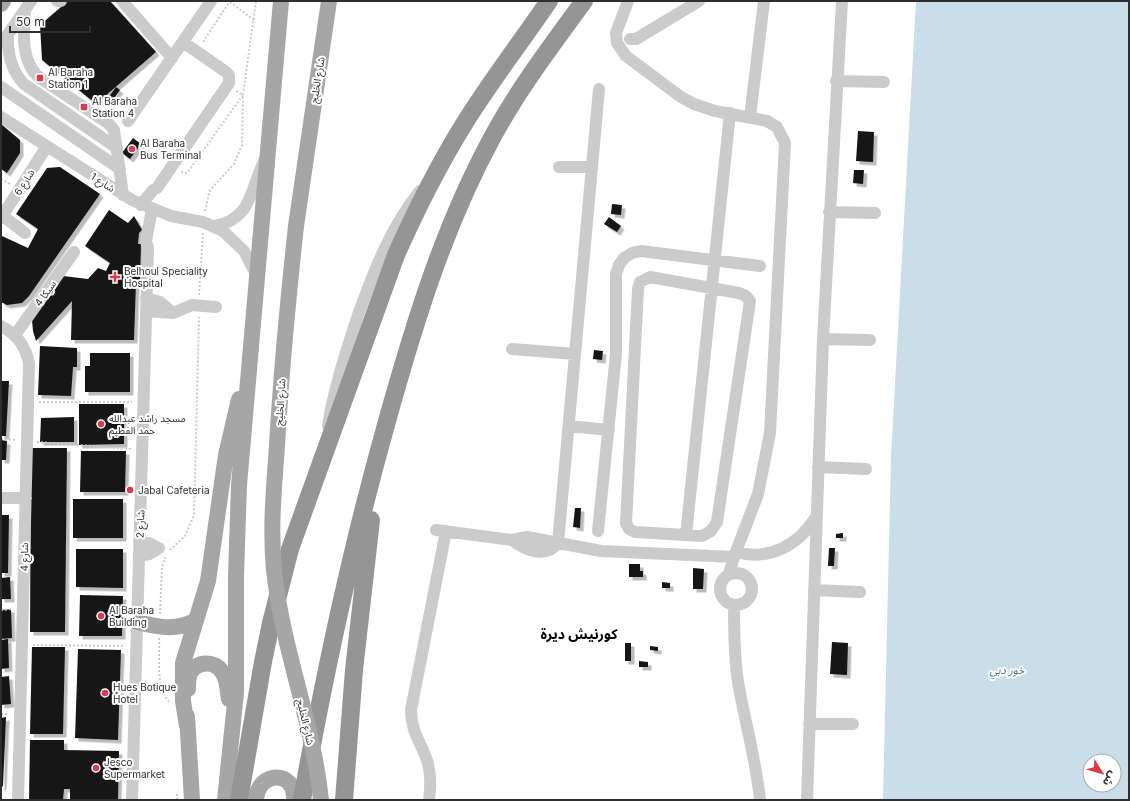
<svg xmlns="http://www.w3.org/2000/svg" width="1130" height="801" viewBox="0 0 1130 801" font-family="Inter,'Noto Sans Arabic',sans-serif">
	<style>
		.water { fill: #cadee9; fill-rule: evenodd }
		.building { fill: #151515; filter: url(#shadow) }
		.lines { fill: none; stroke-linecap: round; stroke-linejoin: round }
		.path { stroke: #cbcbcb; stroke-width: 2; stroke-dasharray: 2 2; stroke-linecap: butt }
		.minor { stroke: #cbcbcb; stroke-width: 12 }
		.major { stroke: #a6a6a6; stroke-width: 16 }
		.highway { stroke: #959595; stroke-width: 18 }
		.major-bridge { stroke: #a6a6a6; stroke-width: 16 }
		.poi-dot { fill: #db3a4a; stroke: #fff; stroke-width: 1.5 }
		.labels { text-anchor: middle; stroke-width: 4; stroke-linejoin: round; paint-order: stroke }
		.poi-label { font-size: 10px; fill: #2e2e2e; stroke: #fff; text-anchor: start }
		.street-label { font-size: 10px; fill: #2e2e2e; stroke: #fff }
		.water-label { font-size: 11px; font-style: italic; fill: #41708b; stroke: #fff }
		.district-label { font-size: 14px; font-weight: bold; fill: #000; stroke: #fff }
	</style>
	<defs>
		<filter id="shadow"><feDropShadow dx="3.5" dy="3.5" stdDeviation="0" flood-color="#0004"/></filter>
	</defs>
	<rect width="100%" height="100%" fill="#fff"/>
	<path class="water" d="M916,1h213v799h-246l8,-343zM1090,761h24v24h-24z"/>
	<path class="building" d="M68,1h42l46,51 -60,52 -54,-44 -2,-35z
		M116,87l4,3 -11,15 -4,-3z
		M1,124l19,16v13l-13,20 -6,-4z
		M858,131l16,1 -1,30 -17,-1z
		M133,138l8,6 -11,15 -8,-6z
		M60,167l40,27 -71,102 -7,7 -15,2 -6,-3v-63l1,-3 26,12 10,-19 -22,-15 31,-46z
		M854,170h10l-1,14 -10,-1z
		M612,204l10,1 -1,10 -10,-1z
		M109,210l19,13 6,-7 8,14 -3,3 -1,11h3l-1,35 -4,3 -2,58h-63l1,-39 -36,40 -3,-10 -1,-11 31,-44 25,3 10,-11 8,3 4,-8 -25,-17z
		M609,217l12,9 -4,6 -13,-8z
		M40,346l37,2v19h-4l-2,29 -33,-1z
		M594,350l9,1 -1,9 -9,-1z
		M90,353h40v39h-45v-26h5z
		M1,381h8l-3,55h-5z
		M79,404h45v40l-45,1z
		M74,417v25h-34l1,-24z
		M1,440l6,1 -1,19h-5z
		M31,448h36l-2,184h-35z
		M81,451h45l-1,41h-45z
		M73,499h50v39h-50z
		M575,508h6l-1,20 -7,-1z
		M1,515h8l-1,58h-7z
		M843,533v5h-7v-4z
		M829,548h6l-1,18h-6z
		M76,549h47v39l-47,-1z
		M629,564h11v7h3v6h-14z
		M693,568l11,1 -1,20h-10z
		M10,577l1,22h-10v-21z
		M662,582l8,1v5h-8z
		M80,595l43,1 -1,40h-43z
		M11,609l1,29 -11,1v-29z
		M8,639l1,29 -8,1v-29z
		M832,642l16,1 -1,32 -17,-1z
		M625,643h6v18h-6z
		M650,646l8,1v4l-8,-1z
		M32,647h33l-2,87h-33z
		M78,649l43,1 -3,90 -43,-2z
		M639,661l9,1v5h-9z
		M9,676l2,28 -10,1v-28z
		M6,717l-3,69 -2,2v-70z
		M30,740h34v10l55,1 -1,49h-48v-11h-6l-1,11h-34z"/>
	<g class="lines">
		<path class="path" d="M230,2l24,18
			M203,42l27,-41
			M181,172l6,1 56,-78 -7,-4
			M1,179l9,5
			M205,211l5,-21 24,-26 8,-19 1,-50 13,-94
			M199,295l4,-62
			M39,402h93
			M1,439l16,1
			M37,442l94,7
			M170,550l15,-14 9,-21 5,-198
			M1,610l11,-1
			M160,614l2,-47 3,-10
			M159,638c1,22 -4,48 11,65
			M33,645l92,1
			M1,714h8
			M177,800v-8"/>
		<path class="minor" d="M57,1h4
			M122,1l50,57
			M628,1l-12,32 1,10 9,13 55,41 13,7 21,7 52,10 10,6 8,16 -15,290 -12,61 -24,63 -5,17
			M25,11c-2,22 -4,52 15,67l68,45 6,7 9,65
			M8,34c-1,19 3,36 16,50l93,64
			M630,39h6l63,-38
			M4,40l27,-39
			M836,81l48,1
			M1,87l119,82
			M1,117l131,83 39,16 32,6 20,9 21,20 13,25
			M750,117l14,-116
			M128,121l83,-120
			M559,167h33
			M141,205l12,-15 4,-2 72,-105v-8l-3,-3 -43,-30
			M829,212l46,1
			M3,216l22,17
			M1,218l46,-72
			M215,226c38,-7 35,-38 50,-67
			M650,277l89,16 7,3 4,5 -33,221 -6,9 -9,5 -67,-4 -6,-3 -3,-6 12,-234 2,-7z
			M146,298l14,4 12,10
			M146,311l27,2 19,-8 24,2
			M1,326c16,8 25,20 28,38l-11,436
			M15,335l59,-83
			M823,339l47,1
			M512,349l63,5
			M328,426c6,-38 18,-74 30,-111 16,-44 32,-87 62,-124
			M569,426l40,4
			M818,467l48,2
			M1,498h25
			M436,530l76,10 15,-3 74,14 133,6
			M598,531l18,-177v-80l3,-9 5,-7 8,-5 9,-2 119,15
			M686,535l44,-422
			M512,540c13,10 34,19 46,3l41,-454
			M736,552c33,9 62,-6 80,-35
			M139,556l10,-2 10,-6 -10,-5 -10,-1
			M720 589a16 16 0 1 1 32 0a16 16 0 1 1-32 0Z
			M814,590l46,2
			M734,606c0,25 0,51 4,76 7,40 18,78 22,118
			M809,724h44
			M132,800l16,-552 -2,-7 6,-32
			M429,800c2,-14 2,-27 -2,-40 -7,-19 -16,-29 -16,-50l35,-179
			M807,800l16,-461 19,-338"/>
		<path class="major" d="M1,4l2,-3
			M296,226l33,-225
			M137,622c21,5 38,9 58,-1
			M188,689c0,-6 0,-11 2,-16 7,-12 25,-13 32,-1 6,7 5,18 7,27
			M187,716l5,84
			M187,726l-4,-25v-38l25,-82 18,-126 13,-56
			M225,800l11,-107v-117l3,-91 42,-484
			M256,800c2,-31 41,-29 38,0"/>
		<path class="highway" d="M239,800l24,-138 8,-39 19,-74 106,-294c20,-45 42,-89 68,-131 26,-42 57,-82 85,-123
			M302,800c23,-130 51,-259 87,-386 27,-96 56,-190 104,-278 26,-48 59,-91 91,-135
			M344,800l10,-130 17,-150"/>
		<path class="major-bridge" d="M296,226c-8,74 -15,147 -19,220 -3,41 -7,82 -3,124 8,78 39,152 47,230"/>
	</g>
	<g class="poi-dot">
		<rect x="36" y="74" width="8" height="8" rx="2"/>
		<rect x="80" y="103" width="8" height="8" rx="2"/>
		<circle cx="132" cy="149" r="4"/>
		<path d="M113 271h4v4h4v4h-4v4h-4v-4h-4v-4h4z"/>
		<circle cx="101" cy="424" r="4"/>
		<circle cx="130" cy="490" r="4"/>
		<circle cx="101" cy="616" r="4"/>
		<circle cx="105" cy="693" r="4"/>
		<circle cx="96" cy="768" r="4"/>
	</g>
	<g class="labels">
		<g class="poi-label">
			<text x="48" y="76">Al Baraha<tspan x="48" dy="12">Station 1</tspan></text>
			<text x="92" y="105">Al Baraha<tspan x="92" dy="12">Station 4</tspan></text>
			<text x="140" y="147">Al Baraha<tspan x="140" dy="12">Bus Terminal</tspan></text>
			<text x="124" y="275">Belhoul Speciality<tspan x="124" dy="12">Hospital</tspan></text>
			<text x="109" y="422">مسجد راشد عبدالله<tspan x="109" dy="12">حمد الفطيم</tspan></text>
			<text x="138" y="494">Jabal Cafeteria</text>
			<text x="109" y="614">Al Baraha<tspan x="109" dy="12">Building</tspan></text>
			<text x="113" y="691">Hues Botique<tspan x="113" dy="12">Hotel</tspan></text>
			<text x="104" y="766">Jesco<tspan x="104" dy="12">Supermarket</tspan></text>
		</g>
		<g class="street-label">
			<text transform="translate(317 80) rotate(-81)" y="4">شارع الخليج</text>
			<text transform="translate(24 182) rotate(-58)" y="4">شارع 6</text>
			<text transform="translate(103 182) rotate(33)" y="4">شارع 1</text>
			<text transform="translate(45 293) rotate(-54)" y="4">4 سيكا</text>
			<text transform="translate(280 402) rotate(-86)" y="4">شارع الخليج</text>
			<text transform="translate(140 524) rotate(-88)" y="4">شارع 2</text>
			<text transform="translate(24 557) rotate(-89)" y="4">شارع 4</text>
			<text transform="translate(306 722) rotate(77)" y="4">شارع الخليج</text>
		</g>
		<g class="water-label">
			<text x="1007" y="674">خور دبي</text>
		</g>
		<g class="district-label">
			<text x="579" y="639">كورنيش ديرة</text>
		</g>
	</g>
	<rect width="1130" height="801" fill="none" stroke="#2e2e2e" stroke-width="4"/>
	<g transform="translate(1102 773) rotate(127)"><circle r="19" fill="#ffffff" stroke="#ababab"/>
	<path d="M0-3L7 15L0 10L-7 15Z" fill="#db3a4a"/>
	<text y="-6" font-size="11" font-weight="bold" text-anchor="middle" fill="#2e2e2e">ش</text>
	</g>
	<path d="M10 26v6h80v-6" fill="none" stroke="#2e2e2e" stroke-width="2"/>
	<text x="16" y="26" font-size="12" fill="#2e2e2e" stroke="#ffffff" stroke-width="3" paint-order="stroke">50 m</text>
</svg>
